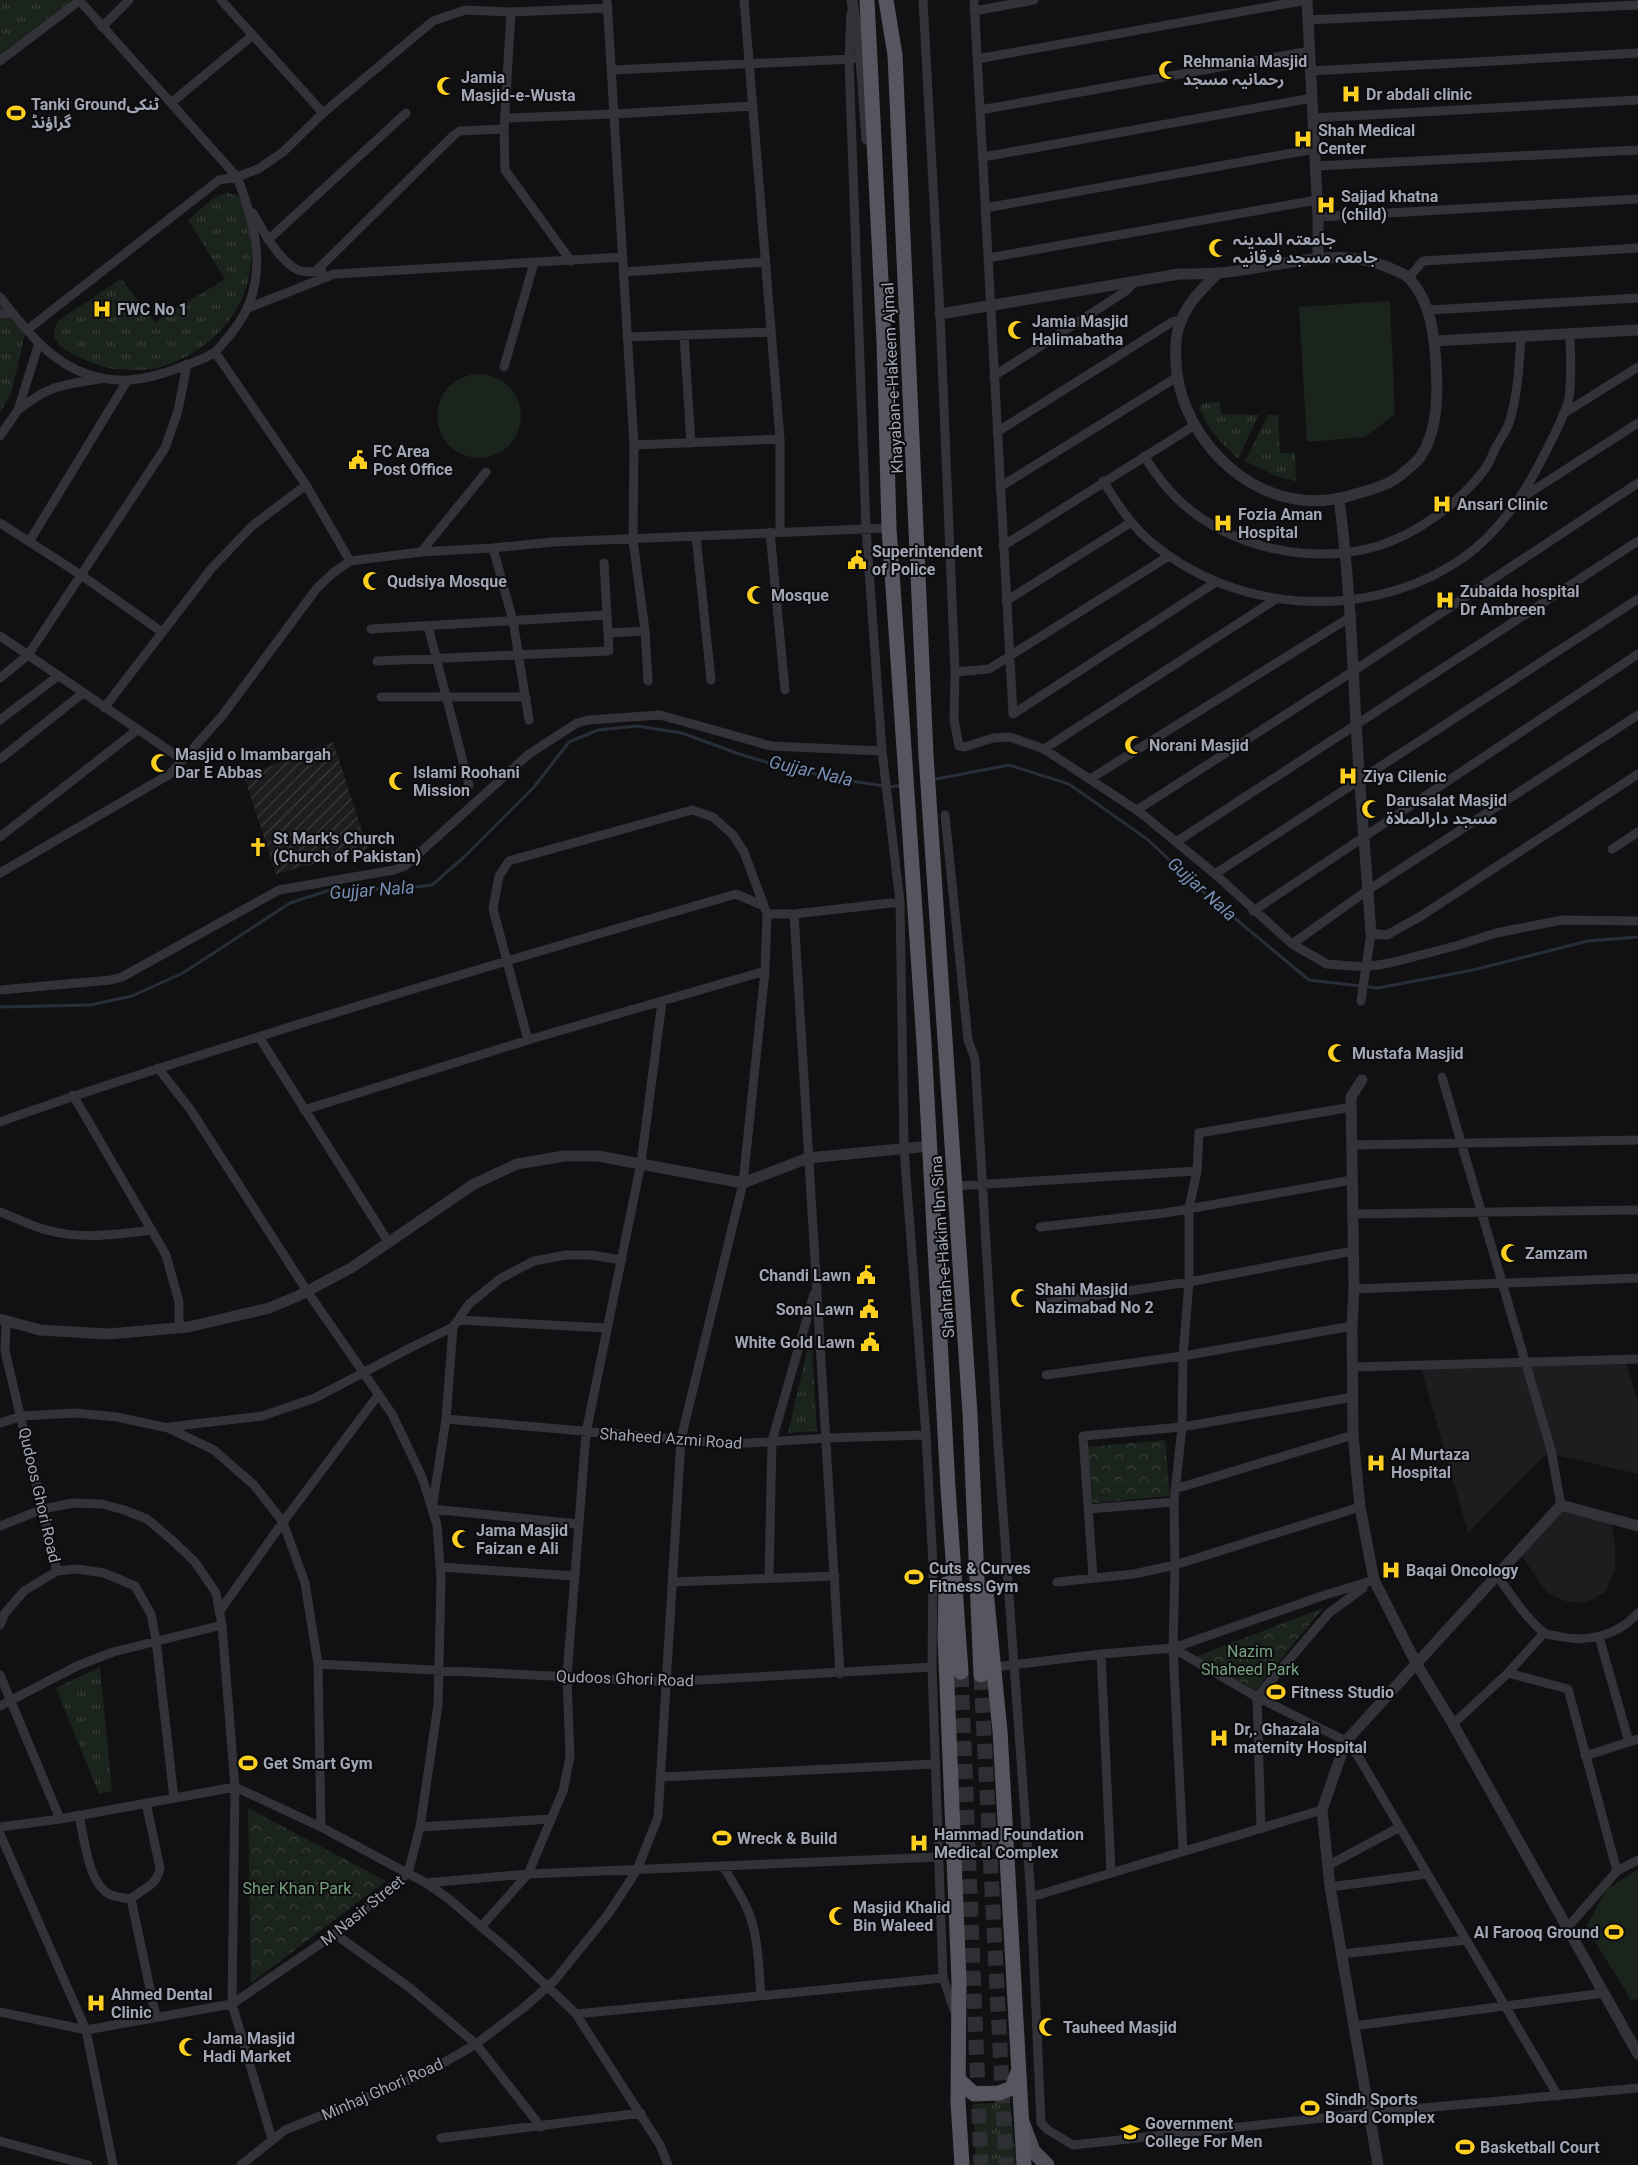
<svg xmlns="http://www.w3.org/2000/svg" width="1638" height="2165" viewBox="0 0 1638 2165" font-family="Roboto,'Noto Sans Arabic',sans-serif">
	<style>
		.built { fill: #1d1d20 }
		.industrial { fill: url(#industrial-furrows) }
		.grass { fill: url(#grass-tufts) }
		.forest { fill: url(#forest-crowns) }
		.pitch { fill: #1b231d }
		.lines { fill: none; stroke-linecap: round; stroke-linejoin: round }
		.stream { stroke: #272e37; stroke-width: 3 }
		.trunk-tunnel { stroke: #2e2f33; stroke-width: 15; stroke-dasharray: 15 8; stroke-linecap: butt }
		.minor { stroke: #323238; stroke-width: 9 }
		.tertiary { stroke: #323238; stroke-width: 11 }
		.primary { stroke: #4e4e57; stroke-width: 15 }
		.trunk { stroke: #565660; stroke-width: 15 }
		.labels { text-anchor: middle; stroke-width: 4; stroke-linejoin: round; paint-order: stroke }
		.poi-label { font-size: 16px; font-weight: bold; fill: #a1a5b4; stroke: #0c0c0e; text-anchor: start }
		.street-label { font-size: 16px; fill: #a1a5b4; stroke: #0c0c0e }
		.park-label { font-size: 16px; fill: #77a17f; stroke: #0c0c0e }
		.water-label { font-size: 18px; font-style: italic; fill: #758eb2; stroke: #0c0c0e }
	</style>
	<defs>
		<pattern id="industrial-furrows" width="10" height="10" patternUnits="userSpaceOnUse" patternTransform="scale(1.25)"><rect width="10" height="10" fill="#1d1d20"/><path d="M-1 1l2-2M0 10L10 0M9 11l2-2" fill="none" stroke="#3b3b3e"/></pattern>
		<pattern id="grass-tufts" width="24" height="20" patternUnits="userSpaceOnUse" patternTransform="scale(1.25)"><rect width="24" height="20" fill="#1b231d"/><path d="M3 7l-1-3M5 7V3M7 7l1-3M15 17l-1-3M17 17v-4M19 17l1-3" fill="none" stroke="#39403b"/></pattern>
		<pattern id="forest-crowns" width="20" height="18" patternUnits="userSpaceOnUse" patternTransform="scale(1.25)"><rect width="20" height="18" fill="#1b231d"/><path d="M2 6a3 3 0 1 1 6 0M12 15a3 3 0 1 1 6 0" fill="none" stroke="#39403b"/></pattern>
	</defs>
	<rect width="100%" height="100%" fill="#111113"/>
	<path class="built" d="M1625,1359l13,43v72l-87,-20 -1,-4 -82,83 -48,-169z
		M1561,1505l49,13 5,24v28l-10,22 -17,10 -10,1 -13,-2 -18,-8 -29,-43z"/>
	<path class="industrial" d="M333,742l35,107 -92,25 -32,-98z"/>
	<path class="grass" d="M0,0h71l1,7 -72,51z
		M228,193c3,1 9,2 11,4 13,9 11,33 12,46 6,60 -38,111 -95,125 -12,3 -29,2 -42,1 -14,-2 -48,-15 -57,-27 -5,-7 -3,-15 1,-21l63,-42 34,43 70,-43 -37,-59 28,-24z
		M0,304l25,31 -14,59 -11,18z
		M1219,402l3,12 37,1 -21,44c-17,-16 -30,-30 -39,-51l3,-5z
		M1268,415h10l2,38h15l1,28 -20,-5 -31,-15z
		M808,1347h4l5,84 -29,2z
		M100,1667l12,124 -13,3 -43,-106z
		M1010,2099l6,66h-40l-3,-61 23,-1z"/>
	<path class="forest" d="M1165,1440l5,56 -77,7 -5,-56z
		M1323,1608l-67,82 -61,-33z
		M248,1808l138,73 -135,102z"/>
	<path class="pitch" d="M1390,301l5,113 -30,23 -58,5 -8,-135z
		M437 416a42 42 0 1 1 84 0a42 42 0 1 1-84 0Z
		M1638,1869v130l-7,1 -45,-73 20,-37z"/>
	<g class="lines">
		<path class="stream" d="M931,780l78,-15 60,19 78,55 60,56 102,85 69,8 95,-18 115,-29 50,-4
			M0,1007l90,-2 42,-9 51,-23 107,-70 43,-14h66l33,-4 31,-27 71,-71 35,-45 29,-12 39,-4 45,7 57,21 44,13 56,12 51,8 13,-2"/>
		<path class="trunk-tunnel" d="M961,1672l20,493
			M981,1675l25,490"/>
		<path class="minor" d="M221,0l102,113
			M607,0l27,445 -1,95 12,91 3,50
			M744,0l36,439v92
			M923,0l17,314 15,358 -1,48 5,26 6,1 28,-9 17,-1 34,12 97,64 74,61 77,70 35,20 38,3 25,-4 69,-18 37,-12 66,-13 76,1
			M974,0l39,714 203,-132
			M974,11l60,-11
			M511,12l-7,117 1,41 66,91
			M851,13l-2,47 17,469 16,222 18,151 4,247 22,286 7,130 -1,102 11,311 12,34
			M1308,20l330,-15
			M102,27l27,-27
			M977,59l330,-59
			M0,61l79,-60
			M612,70l241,-11
			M1311,71l327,-18
			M171,103l82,-68
			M980,110l330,-59
			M505,118l109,-4 139,-8
			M1313,118l325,-18
			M983,157l329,-59
			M1316,166l322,-16
			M985,208l330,-59
			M253,213c10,18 26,48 45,57 6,3 17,1 24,2
			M1318,217l320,-18
			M268,240l138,-127
			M988,258l329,-58
			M316,271l138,-136 6,-4 44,-2
			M624,272l141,-10
			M1409,277l14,-16 215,-13
			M0,297c23,30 50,65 87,77 32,11 58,6 89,-5 12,-5 28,-9 39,-17 5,-4 10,-12 15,-17 41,-48 28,-105 7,-158l-158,-177
			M248,308l86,-34 289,-17
			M1429,310l209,-12
			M0,314l12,-1
			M27,330l192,-150 18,-3 21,-8 25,-17 40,-39 110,-92 32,-11 46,2 97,-4
			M684,335l7,108
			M627,337l144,-5
			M215,352l91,133 44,76
			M504,367l30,-104
			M994,376l132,-85 9,-10
			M18,410c32,-25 43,-25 82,-31
			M1563,414l75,-47
			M997,432l175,-110 9,-2
			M0,436l18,-26 21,-67
			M634,445l146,-6
			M1144,456c11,17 23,34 38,47 51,46 131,62 196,43 41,-13 81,-43 107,-77 4,-5 7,-13 10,-20 4,-8 9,-15 13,-23 10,-29 11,-60 13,-90
			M1103,481c15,23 28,45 49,62 82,69 210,78 300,22 42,-25 72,-69 93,-112 8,-16 18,-34 23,-51 5,-20 2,-48 2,-68
			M1000,487l177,-110
			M1523,497l115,-74
			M0,523l81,52 81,57
			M770,532l15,158
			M696,536l15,144
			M29,542l98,-161
			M1003,546l192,-121
			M493,548l20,73 16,99
			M421,552l65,-80
			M604,563l4,70 37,-2
			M1006,601l124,-78
			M428,626l41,159
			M371,629l236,-14
			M0,636l183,124
			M377,661l232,-10 -1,-18
			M955,672l34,-3 180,-113
			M0,678l28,-23 137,-207 13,-37 9,-47
			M381,697h145
			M104,708l107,-139 41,-43 54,-41
			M0,720l58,-44
			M1044,749l232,-150
			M0,759l83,-66
			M1090,779l262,-163
			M1137,810l218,-140 283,-187
			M945,815l23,225 7,19 23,386 33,452 10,226 7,7 25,15 296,-32 269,-25
			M0,837l137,-107
			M1176,842l462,-301
			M1612,849l26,-17
			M0,873l170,-99 52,-58 95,-128 16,-15 17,-12 71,-9 72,-4 60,-6 336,-14
			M1215,874l423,-275
			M1253,911l385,-257
			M767,914h27l106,-12
			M794,914l46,760
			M1292,944l76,-54 270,-175
			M0,990l111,-10 11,-3 157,-87 115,-20 11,-4 124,-112 48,-31 11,-3 72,-5 111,31 111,5
			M1361,1001l10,-68 16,2 34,-19 217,-142
			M259,1037l130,206
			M158,1068l32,41 117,182 85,123 30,63 15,48 4,55 -3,125 -18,122 -12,46
			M1442,1077l109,373 10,55
			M73,1095l93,160 13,47v25
			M304,1110l224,-70 237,-69
			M0,1122c93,-34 186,-62 280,-92 141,-44 283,-86 425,-127l31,-9 28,12
			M1352,1145l286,-5
			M956,1186l241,-15
			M0,1212c16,6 31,14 47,18 34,10 71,4 105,0
			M1353,1214l285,-4
			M1040,1227l125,-14 187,-33
			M1354,1289l284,-11
			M1045,1303l144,-21 164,-31
			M458,1320l149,8
			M6,1322l-1,29 52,220
			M1353,1367l285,-8
			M1046,1375l137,-19 169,-30
			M446,1419l287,25 94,-6 99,-3
			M0,1423l22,-7 54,-3 41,4 51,11 46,22 40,35 29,37 22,61 13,81 3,163
			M169,1427l93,-11 53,-18 97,-51 41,-20
			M1175,1489l178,-54
			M1088,1509l86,-7
			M578,1524l-146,-15 14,-90 7,-92 16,-23 32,-26 33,-17 32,-6h25l31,5
			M0,1526l43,-17 30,-6 29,1 22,6 23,9 25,21 23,22 21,31 6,32 13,162 -3,217 40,135
			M440,1567l134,9
			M1496,1574c14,19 28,42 47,58 3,3 9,3 14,4 29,7 61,0 81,-23
			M1093,1577l-10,-141 99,-9 171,-30
			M769,1578l3,-137 42,-147
			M672,1582l163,-6
			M1057,1582l77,-8 41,-9 185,-58
			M219,1612l64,-90 96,-128
			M0,1625l5,-12 19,-22 33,-20 20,-2 27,4 31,13 16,28 5,26 18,158
			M1599,1637l30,105
			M1173,1648l84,49 89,44 12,15 200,340
			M1101,1654l10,218
			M318,1664l348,18 266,-15
			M995,1667l106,-13 72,-6 152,-53 49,-15
			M1508,1673l60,16 49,182
			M0,1675l60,144
			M0,1706l77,-40 36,-14 109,-27
			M1453,1724l55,-51 36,-40
			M1585,1756l53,-17
			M661,1777l275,-13
			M146,1803l14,65c-3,18 -17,20 -29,31l25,118
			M79,1815c5,22 9,70 32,80 6,2 13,3 20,4
			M0,1827l60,-8 175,-32 86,40 105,56 23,16 65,56 55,52 7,7 84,131 8,20
			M420,1827l131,-8
			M1261,1829l-4,-132 72,-84 34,-25
			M0,1834l86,196 27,135
			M1183,1850l-10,-202 2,-83 -1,-63 8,-75 1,-71 6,-74v-74l8,-37 2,-38 153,-26
			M723,1866c11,19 25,39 30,60 6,22 6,47 8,70
			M1327,1866l73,-39
			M426,1883l102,-9 412,-17
			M1330,1887l97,-13
			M1031,1897l291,-87
			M481,1927l47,-53 35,-83 7,-34 -3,-81 19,-243 55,-270 21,-161
			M1567,1928l50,-57 21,-11
			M335,1934l75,54 66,56 65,83
			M1341,1954l125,-14
			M0,2012l86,18 146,-26 103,-70 73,-61
			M576,2014l367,-36
			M1353,2026l251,-33
			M441,2138l200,-25
			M0,2141l88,24
			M241,2165l44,-35 139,-56 52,-30 46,-35 33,-29 54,-67 28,-43 21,-53 23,-378 62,-256 22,-212 2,-57 -23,-62 -11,-17 -20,-18 -21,-7 -183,51 -10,15 -6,33 35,131"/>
		<path class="tertiary" d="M852,0l9,59 6,80
			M1307,0l11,217v41
			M940,314l239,-40c13,0 26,0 39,-1 57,-4 118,-30 174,-4 6,3 14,5 18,10 21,25 24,54 26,85 2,31 2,66 -15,92 -5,7 -13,13 -19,18 -11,10 -29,15 -43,19 -21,7 -42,10 -64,6 -63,-10 -116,-73 -119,-136 -1,-14 -1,-29 5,-42 7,-19 23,-34 37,-48
			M1434,341l204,-11
			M1339,499c10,75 13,149 17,224 4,70 10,140 15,210
			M1362,1080l-11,17 3,192 -2,37 1,109 7,72 14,73 42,83 37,61 185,330
			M0,1319l40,11 69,4 79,-7 81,-19 29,-12 53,-28 123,-84 43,-20 47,-8h34l145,27 65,-25 122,-12
			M1378,2165l-48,-278 -8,-77 24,-69 215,-236 77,21"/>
		<path class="primary" d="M1023,2124l10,27 14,14"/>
		<path class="trunk" d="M867,0l17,341 5,187 35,515 24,445 13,184
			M886,0l9,55 31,700 44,659 11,261
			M946,1584l-1,52 14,345 -1,121 4,63
			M986,1591l14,140 24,434
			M958,2079l16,15 25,-1 13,-5 6,-16"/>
	</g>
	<defs>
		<g id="mosque-bare" transform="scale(1.5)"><path d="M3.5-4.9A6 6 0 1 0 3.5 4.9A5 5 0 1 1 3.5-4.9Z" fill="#fdcf1f" stroke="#0c0c0e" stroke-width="2.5" paint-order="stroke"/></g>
		<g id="hospital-bare" transform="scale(1.5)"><path d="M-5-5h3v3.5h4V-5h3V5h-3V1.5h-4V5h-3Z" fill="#fdcf1f" stroke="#0c0c0e" stroke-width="2.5" paint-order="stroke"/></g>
		<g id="stadium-bare" transform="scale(1.5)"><path d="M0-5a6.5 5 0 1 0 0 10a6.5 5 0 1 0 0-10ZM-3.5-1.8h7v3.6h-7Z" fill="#fdcf1f" stroke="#0c0c0e" stroke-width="2.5" paint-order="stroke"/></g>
		<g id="civic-bare" transform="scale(1.5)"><path d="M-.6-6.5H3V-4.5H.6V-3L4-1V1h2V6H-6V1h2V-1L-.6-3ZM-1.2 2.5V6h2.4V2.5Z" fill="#fdcf1f" stroke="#0c0c0e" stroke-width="2.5" paint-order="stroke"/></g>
		<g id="church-bare" transform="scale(1.5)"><path d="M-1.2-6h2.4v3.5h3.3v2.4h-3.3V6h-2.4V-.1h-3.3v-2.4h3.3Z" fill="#fdcf1f" stroke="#0c0c0e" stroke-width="2.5" paint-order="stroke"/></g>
		<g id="university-bare" transform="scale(1.5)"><path d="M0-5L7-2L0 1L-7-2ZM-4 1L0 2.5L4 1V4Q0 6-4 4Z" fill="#fdcf1f" stroke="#0c0c0e" stroke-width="2.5" paint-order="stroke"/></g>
	</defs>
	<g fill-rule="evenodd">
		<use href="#mosque-bare" x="1168" y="70"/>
		<use href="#mosque-bare" x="446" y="86"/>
		<use href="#hospital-bare" x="1351" y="94"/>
		<use href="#stadium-bare" x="16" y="113"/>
		<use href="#hospital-bare" x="1303" y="139"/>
		<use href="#hospital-bare" x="1326" y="205"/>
		<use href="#mosque-bare" x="1218" y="248"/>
		<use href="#hospital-bare" x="102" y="309"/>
		<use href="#mosque-bare" x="1017" y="330"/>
		<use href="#civic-bare" x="358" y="460"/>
		<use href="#hospital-bare" x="1442" y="504"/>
		<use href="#hospital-bare" x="1223" y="523"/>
		<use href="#civic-bare" x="857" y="560"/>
		<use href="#mosque-bare" x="372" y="581"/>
		<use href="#mosque-bare" x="756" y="595"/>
		<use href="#hospital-bare" x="1445" y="600"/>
		<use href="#mosque-bare" x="1134" y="745"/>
		<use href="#mosque-bare" x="160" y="763"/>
		<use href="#hospital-bare" x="1348" y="776"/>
		<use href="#mosque-bare" x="398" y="781"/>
		<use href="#mosque-bare" x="1371" y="809"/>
		<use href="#church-bare" x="258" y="847"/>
		<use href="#mosque-bare" x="1337" y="1053"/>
		<use href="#mosque-bare" x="1510" y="1253"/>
		<use href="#civic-bare" x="866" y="1275"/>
		<use href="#mosque-bare" x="1020" y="1298"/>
		<use href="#civic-bare" x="869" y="1309"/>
		<use href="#civic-bare" x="870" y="1342"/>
		<use href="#hospital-bare" x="1376" y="1463"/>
		<use href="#mosque-bare" x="461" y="1539"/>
		<use href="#hospital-bare" x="1391" y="1570"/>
		<use href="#stadium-bare" x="914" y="1577"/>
		<use href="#stadium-bare" x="1276" y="1692"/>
		<use href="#hospital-bare" x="1219" y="1738"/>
		<use href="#stadium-bare" x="248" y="1763"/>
		<use href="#stadium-bare" x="722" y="1838"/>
		<use href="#hospital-bare" x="919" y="1843"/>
		<use href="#mosque-bare" x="838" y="1916"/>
		<use href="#stadium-bare" x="1614" y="1932"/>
		<use href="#hospital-bare" x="96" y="2003"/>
		<use href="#mosque-bare" x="1048" y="2027"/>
		<use href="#mosque-bare" x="188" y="2047"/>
		<use href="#stadium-bare" x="1310" y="2108"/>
		<use href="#university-bare" x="1130" y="2132"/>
		<use href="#stadium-bare" x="1465" y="2147"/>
	</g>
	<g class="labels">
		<g class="poi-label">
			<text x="1183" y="67">Rehmania Masjid<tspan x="1183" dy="18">رحمانیہ مسجد</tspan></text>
			<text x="461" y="83">Jamia<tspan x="461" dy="18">Masjid-e-Wusta</tspan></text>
			<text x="1366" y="100">Dr abdali clinic</text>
			<text x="31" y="110">Tanki Groundٹنکی<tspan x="31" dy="18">گراؤنڈ</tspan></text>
			<text x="1318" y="136">Shah Medical<tspan x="1318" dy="18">Center</tspan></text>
			<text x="1341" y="202">Sajjad khatna<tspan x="1341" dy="18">(child)</tspan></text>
			<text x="1233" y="245">جامعتہ المدینہ<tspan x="1233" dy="18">جامعہ مسجد فرقانیہ</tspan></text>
			<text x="117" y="315">FWC No 1</text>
			<text x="1032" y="327">Jamia Masjid<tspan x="1032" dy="18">Halimabatha</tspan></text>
			<text x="373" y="457">FC Area<tspan x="373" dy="18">Post Office</tspan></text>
			<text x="1457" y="510">Ansari Clinic</text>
			<text x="1238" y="520">Fozia Aman<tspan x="1238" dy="18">Hospital</tspan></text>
			<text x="872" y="557">Superintendent<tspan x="872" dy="18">of Police</tspan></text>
			<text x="387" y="587">Qudsiya Mosque</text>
			<text x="1460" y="597">Zubaida hospital<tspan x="1460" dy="18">Dr Ambreen</tspan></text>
			<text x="771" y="601">Mosque</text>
			<text x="1149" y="751">Norani Masjid</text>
			<text x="175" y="760">Masjid o Imambargah<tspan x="175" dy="18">Dar E Abbas</tspan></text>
			<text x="413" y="778">Islami Roohani<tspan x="413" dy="18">Mission</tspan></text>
			<text x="1363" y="782">Ziya Cilenic</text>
			<text x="1386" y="806">Darusalat Masjid<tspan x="1386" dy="18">مسجد دارالصلاة</tspan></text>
			<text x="273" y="844">St Mark's Church<tspan x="273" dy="18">(Church of Pakistan)</tspan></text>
			<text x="1352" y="1059">Mustafa Masjid</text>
			<text x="1525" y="1259">Zamzam</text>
			<text x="851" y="1281" text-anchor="end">Chandi Lawn</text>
			<text x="1035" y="1295">Shahi Masjid<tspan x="1035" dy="18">Nazimabad No 2</tspan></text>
			<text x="854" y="1315" text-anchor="end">Sona Lawn</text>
			<text x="855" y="1348" text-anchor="end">White Gold Lawn</text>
			<text x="1391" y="1460">Al Murtaza<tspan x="1391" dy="18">Hospital</tspan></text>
			<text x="476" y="1536">Jama Masjid<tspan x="476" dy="18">Faizan e Ali</tspan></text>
			<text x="929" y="1574">Cuts &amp; Curves<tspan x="929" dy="18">Fitness Gym</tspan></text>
			<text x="1406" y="1576">Baqai Oncology</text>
			<text x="1291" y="1698">Fitness Studio</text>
			<text x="1234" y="1735">Dr,. Ghazala<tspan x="1234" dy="18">maternity Hospital</tspan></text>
			<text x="263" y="1769">Get Smart Gym</text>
			<text x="934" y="1840">Hammad Foundation<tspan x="934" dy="18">Medical Complex</tspan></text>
			<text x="737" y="1844">Wreck &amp; Build</text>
			<text x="853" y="1913">Masjid Khalid<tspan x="853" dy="18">Bin Waleed</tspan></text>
			<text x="1599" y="1938" text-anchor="end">Al Farooq Ground</text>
			<text x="111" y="2000">Ahmed Dental<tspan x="111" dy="18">Clinic</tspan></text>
			<text x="1063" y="2033">Tauheed Masjid</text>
			<text x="203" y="2044">Jama Masjid<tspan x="203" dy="18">Hadi Market</tspan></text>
			<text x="1325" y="2105">Sindh Sports<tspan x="1325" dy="18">Board Complex</tspan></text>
			<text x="1145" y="2129">Government<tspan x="1145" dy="18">College For Men</tspan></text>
			<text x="1480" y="2153">Basketball Court</text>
		</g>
		<g class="street-label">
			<text transform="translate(892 378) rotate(-93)" y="6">Khayaban-e-Hakeem Ajmal</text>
			<text transform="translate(942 1247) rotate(-94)" y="6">Shahrah-e-Hakim Ibn Sina</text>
			<text transform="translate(671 1438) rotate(4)" y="6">Shaheed Azmi Road</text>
			<text transform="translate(40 1495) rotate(77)" y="6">Qudoos Ghori Road</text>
			<text transform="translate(625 1678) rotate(2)" y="6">Qudoos Ghori Road</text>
			<text transform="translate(362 1910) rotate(-39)" y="6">M Nasir Street</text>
			<text transform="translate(382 2089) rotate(-24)" y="6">Minhaj Ghori Road</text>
		</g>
		<g class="park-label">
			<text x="1250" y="1657">Nazim<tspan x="1250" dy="18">Shaheed Park</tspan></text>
			<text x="297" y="1894">Sher Khan Park</text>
		</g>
		<g class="water-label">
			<text transform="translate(811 771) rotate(13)" y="6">Gujjar Nala</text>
			<text transform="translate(1202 889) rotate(42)" y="6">Gujjar Nala</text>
			<text transform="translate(372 890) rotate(-4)" y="6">Gujjar Nala</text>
		</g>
	</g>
</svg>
